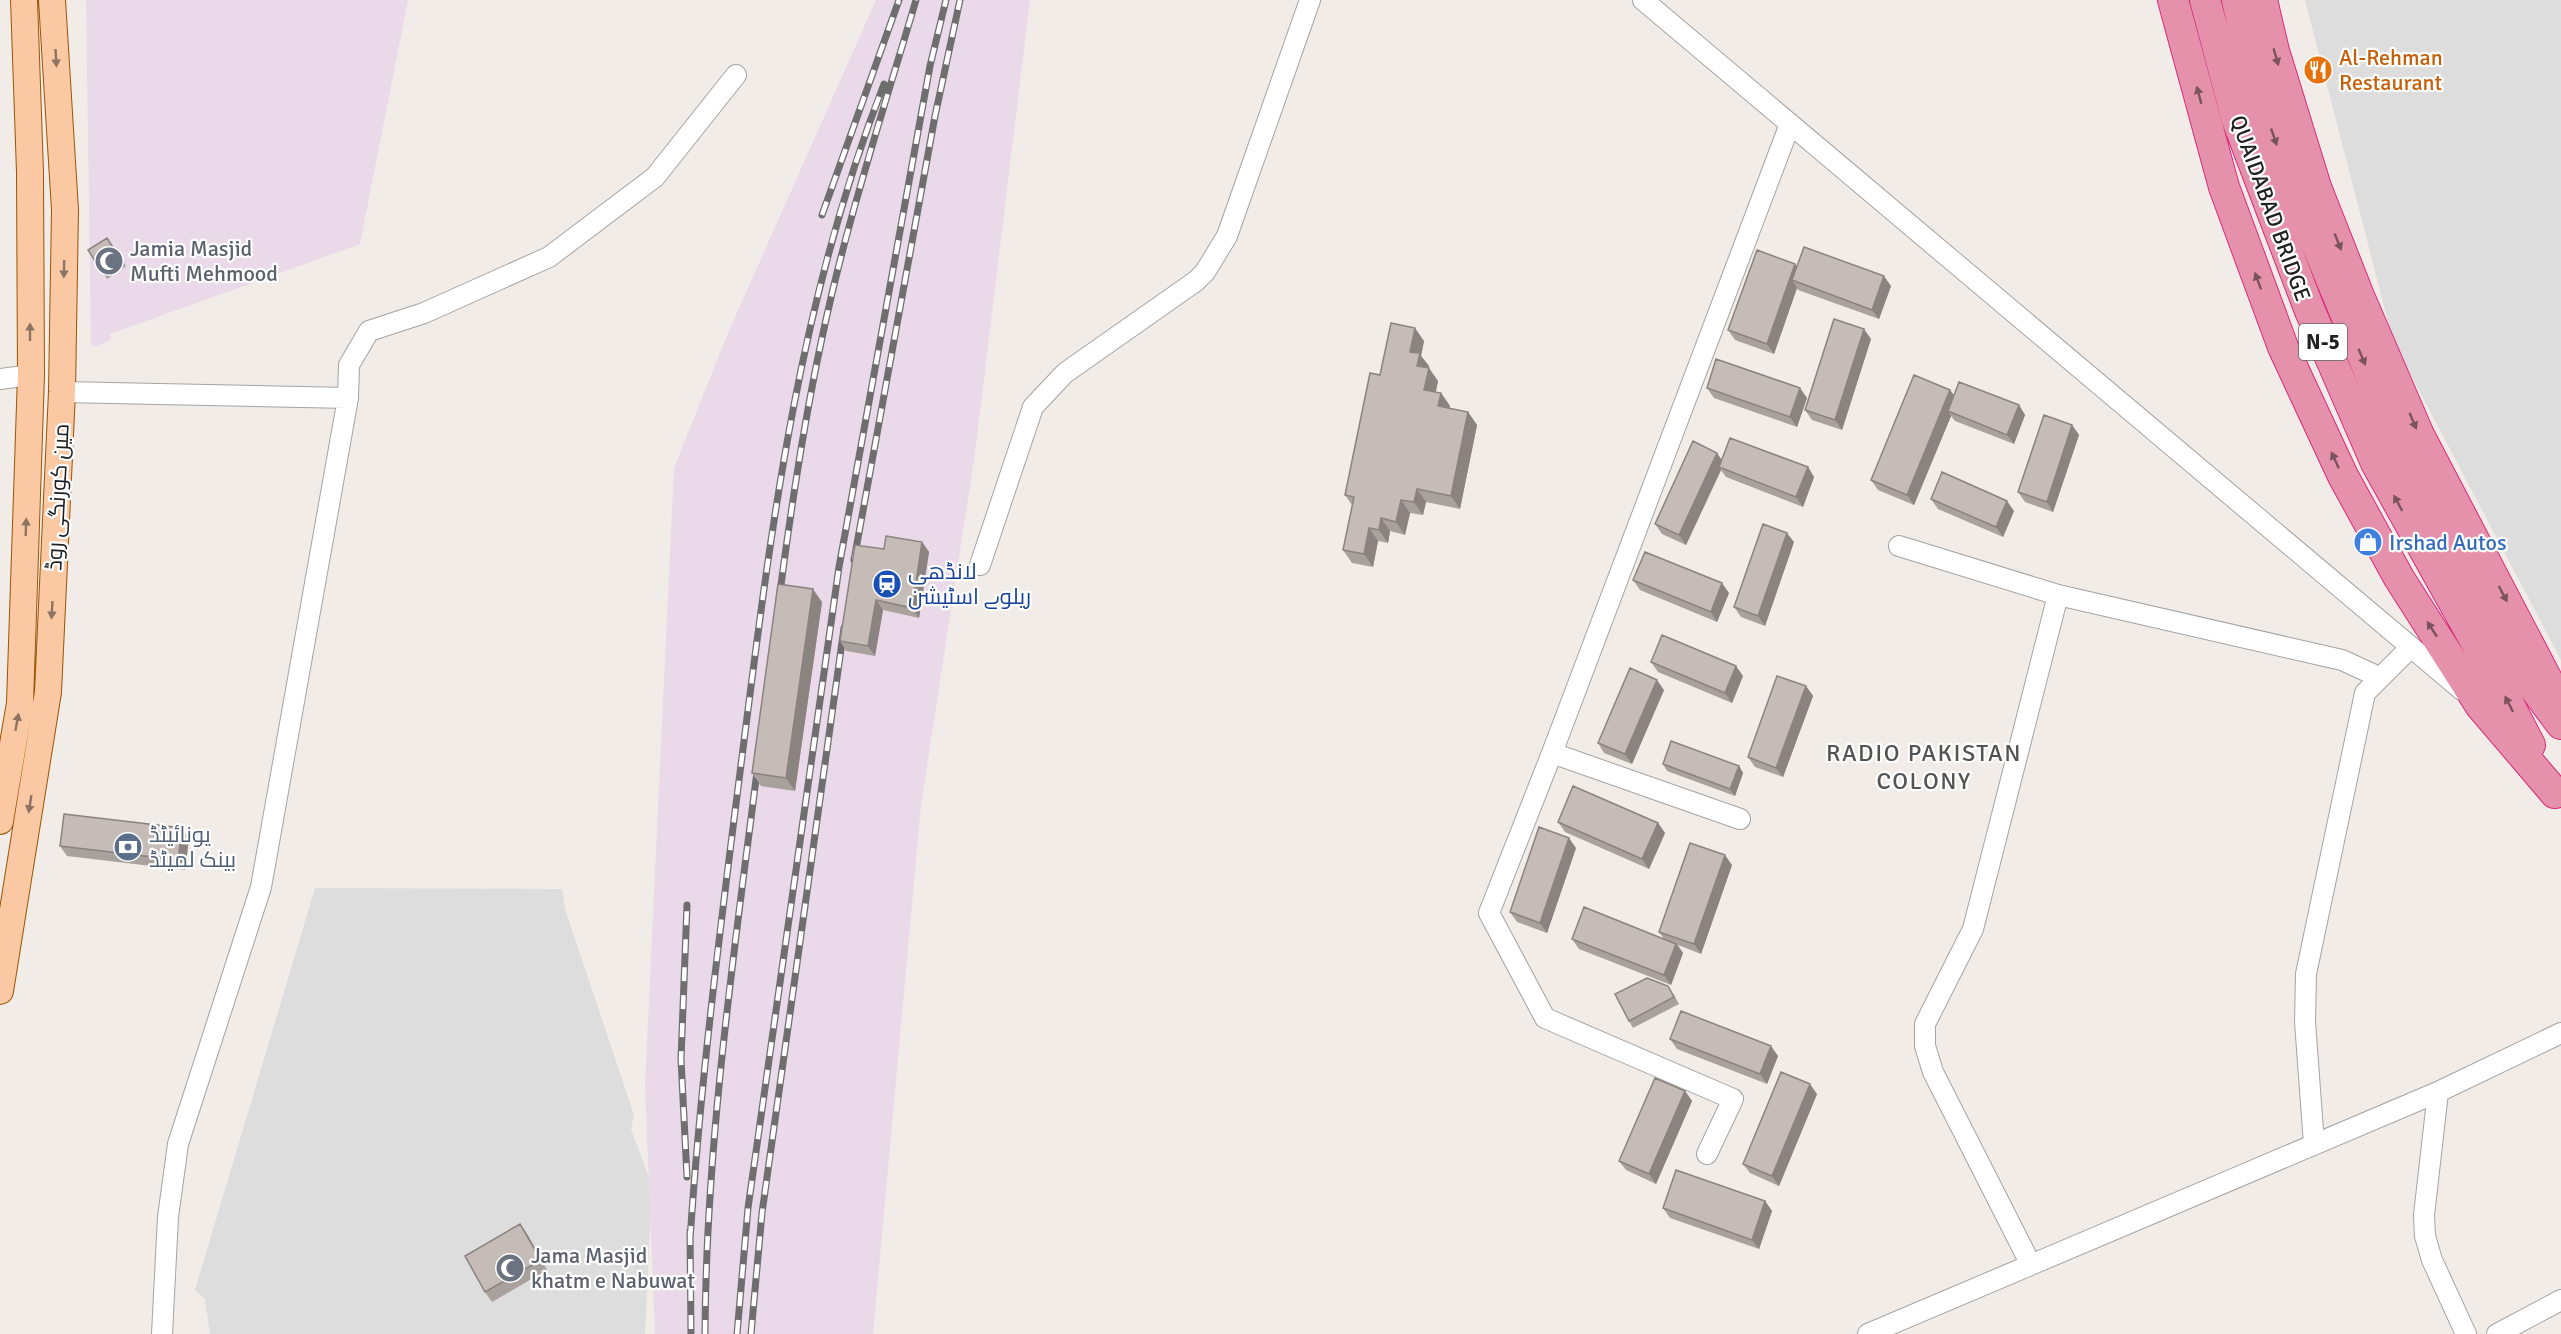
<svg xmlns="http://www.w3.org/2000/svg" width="2561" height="1334" viewBox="0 0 2561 1334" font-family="Signika,Cairo,sans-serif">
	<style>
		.residential { fill: #deddde }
		.industrial { fill: #ead9e9 }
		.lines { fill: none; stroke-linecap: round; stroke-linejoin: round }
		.minor-casing { stroke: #a4a4a4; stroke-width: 22 }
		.major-casing { stroke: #9a5403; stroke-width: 28 }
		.highway-casing { stroke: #d82b7d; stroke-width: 32 }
		.minor { stroke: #fff; stroke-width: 20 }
		.major { stroke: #fac9a3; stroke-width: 26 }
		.highway { stroke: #e691ac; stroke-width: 30 }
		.rail-casing { stroke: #6e6e6e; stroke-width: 7 }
		.rail { stroke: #fff; stroke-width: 4.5; stroke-dasharray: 14; stroke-linecap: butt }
		.wall { fill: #a9a19d }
		.shaded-wall { fill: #8a8380 }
		.building { fill: #c5bbb7; stroke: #8a8380; stroke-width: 1.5 }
		.oneway { fill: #79535f }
		.oneway2 { fill: #8d7462 }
		.labels { text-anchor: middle; stroke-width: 4.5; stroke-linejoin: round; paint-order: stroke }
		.shield { fill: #fff; stroke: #636363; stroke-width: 1.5 }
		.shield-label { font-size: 21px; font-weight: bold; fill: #202020 }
		.food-label { font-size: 22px; fill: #c56008; stroke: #fff; text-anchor: start }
		.street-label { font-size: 22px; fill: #202020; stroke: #fff }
		.worship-label { font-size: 22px; fill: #5b616d; stroke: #fff; text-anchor: start }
		.shop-label { font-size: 22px; fill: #366cbe; stroke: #fff; text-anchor: start }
		.transit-label { font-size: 22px; fill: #164399; stroke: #fff; text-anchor: start }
		.service-label { font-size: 22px; fill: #4e5e75; stroke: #fff; text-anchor: start }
		.neighbourhood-label { font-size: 24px; letter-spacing: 1.5px; fill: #535353; stroke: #fff }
	</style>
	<rect width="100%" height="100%" fill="#f1ece7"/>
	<path class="residential" d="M2305,0h256v660l-168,-319z
		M315,888l247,1 3,20 69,206 -3,14 21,56 -7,149h-435l-5,-35 -10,-9z"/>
	<path class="industrial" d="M86,0h322l-48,244 -250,90 1,5 -15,8 -5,-3z
		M876,0h154l-55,453 -54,352 -48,529h-218l-10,-249 29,-617 54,-135z"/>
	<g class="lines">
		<g class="minor-casing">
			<path id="minor" d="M1643,0l819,690
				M0,379l31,-4
				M62,392l286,6
				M1899,546l159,49 284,65 37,17
				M980,565l53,-158 32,-34 131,-92 9,-9 22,-36 83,-236
				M1552,753l188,66
				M2438,1092l-14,123 1,21 7,24 34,74
				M2314,1144l-9,-122 1,-48 59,-281 46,-46
				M1707,1154l26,-55 -188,-81 -56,-105 63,-160 238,-629
				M2031,1265l-98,-193 -8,-26v-22l48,-95 85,-334
				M162,1334l6,-117 10,-73 83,-257 87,-489 1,-33 20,-34 55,-18 125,-56 106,-80 81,-102
				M1868,1334l570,-242 123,-59
				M2497,1334l64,-34"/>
		</g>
		<g class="major-casing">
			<path id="major" d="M0,821l20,-118 11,-328 -1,-203 -6,-172
				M0,991l48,-299 14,-300 3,-182 -13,-210"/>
		</g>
		<g class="highway-casing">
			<path id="highway" d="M2173,0l51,187 59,160 60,129 56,102 81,127 75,88
				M2205,0l32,120 73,191 66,152 112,201 42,81
				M2237,0l18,80 31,90 114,276 114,215 47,63
				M2262,0l12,51 42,136 43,109 60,139 133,254"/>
		</g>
		<use href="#minor" class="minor"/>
		<use href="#major" class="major"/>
		<use href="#highway" class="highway"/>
		<g class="rail-casing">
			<path id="rail" d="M822,215l77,-215
				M854,560l81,-444 25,-116
				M779,600c15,-115 33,-231 62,-343 22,-86 50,-172 75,-257
				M687,1177l-6,-118 6,-154
				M690,1231l1,103
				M690,1240c11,-168 33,-333 54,-499 29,-227 56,-442 140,-657
				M705,1334c1,-191 29,-381 53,-570
				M737,1334l11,-126 91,-641 91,-501 16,-66
				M751,1334l11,-121 82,-585"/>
		</g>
		<use href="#rail" class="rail"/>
	</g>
	<path class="wall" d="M107,238l19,28 -19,13 -19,-29z
		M1795,264l2,2 94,20 -12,33 -81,-29 -1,-2 -23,66 -39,-14 -7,-10z
		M1871,339l-29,91 -30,-10 -7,-10z
		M1424,341l-3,15 8,10 -1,2 10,13 -2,11 5,1 9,13v2l18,4 9,13 -17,84 -34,-7 -3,13 -13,-2 -5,22 -15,-4 -2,12 -10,-2 -5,26 -21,-4 -9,-13 9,-45 -7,-10 35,-120z
		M1707,388l100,10 -10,29 -83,-29z
		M1950,390l4,5 65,10 6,10 -11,29 -59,-23 -4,-5 -37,89 -36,-15 -7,-10z
		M2072,425l7,10 -26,77 -28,-10 -7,-10z
		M1722,459l86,8 6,10 -11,30 -77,-30 -5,-7 -35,75 -24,-11 -7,-10z
		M1931,499l83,12 -11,26 -65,-28z
		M922,542l7,10 -10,66 -36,-8 -8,46 -29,-5 -6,-10 44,-92z
		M1794,542l-29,84 -24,-9 -7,-10z
		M1633,580l96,13 -12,29 -77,-32z
		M822,602l-27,189 -34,-5 -9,-13z
		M1651,662l92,14 -11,27 -74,-31z
		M1806,686l7,10 -30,81 -28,-10 -7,-10z
		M1664,690l-32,74 -28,-11 -6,-10z
		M1663,764l76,2 4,7 -8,23 -68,-25z
		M1558,822l100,1 7,10 -16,36 -84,-37z
		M189,838l-4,32 -118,-14 -7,-10z
		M1576,848l-29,85 -30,-11 -7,-10z
		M1732,865l-31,89 -23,-9 5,8 -12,32 -92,-36 -7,-10h92l-5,-7z
		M1673,993l6,11 -46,24 -4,-7z
		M1670,1039l108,17 -11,28 -90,-35z
		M1685,1091l7,10 -36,83 -30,-14 -7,-9z
		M1817,1094l-38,92 -29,-13 -7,-9z
		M1765,1201l7,10 -13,38 -89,-31 -7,-10z
		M527,1234l20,36 -55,32 -7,-10z"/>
	<path class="shaded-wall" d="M1795,264l7,10 -10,6 5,8 -23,66 -7,-10z
		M1884,276l7,10 -12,33 -7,-9z
		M1415,328l9,13 -3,15 8,10 -3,13 -9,-13 -7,-14z
		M1864,329l7,10 -29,91 -7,-10z
		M1429,368l9,13 -5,22 -9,-13z
		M1800,388l7,10 -10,29 -7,-10z
		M1950,390l7,10 -9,11 3,5 -37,89 -7,-10z
		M1441,393l9,13 -2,13 -10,-13z
		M2019,405l6,10 -11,29 -7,-9z
		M1468,412l9,13 -17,84 -9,-13z
		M2072,425l7,10 -26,77 -6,-10z
		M1717,453l7,10 -5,4 2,3 -35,75 -7,-10z
		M1808,467l6,10 -11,30 -7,-10z
		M1417,489l9,13 -3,13 -9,-13z
		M1401,500l9,13 -5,22 -9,-13z
		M2007,501l7,10 -11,26 -7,-10z
		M1381,518l9,13 -2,12 -9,-13z
		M1369,528l9,13 -5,26 -9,-13z
		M1787,533l7,9 -29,84 -7,-10z
		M922,542l7,10 -10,66 -7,-10z
		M1722,583l7,10 -12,29 -6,-10z
		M813,589l9,13 -27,189 -9,-13z
		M876,600l7,10 -8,46 -7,-10z
		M1736,666l7,10 -11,27 -7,-10z
		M1657,680l7,10 -32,74 -7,-10z
		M1806,686l7,10 -30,81 -7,-9z
		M1739,766l4,7 -8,23 -5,-7z
		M1658,823l7,10 -16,36 -7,-10z
		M182,828l7,10 -4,32 -7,-10z
		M1569,838l7,10 -29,85 -7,-10z
		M1725,855l7,10 -31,89 -7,-10z
		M1676,944l7,9 -12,32 -7,-10z
		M1771,1046l7,10 -11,28 -7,-10z
		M1810,1084l7,10 -38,92 -7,-10z
		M1685,1091l7,10 -36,83 -7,-10z
		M1765,1201l7,10 -13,38 -7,-9z
		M520,1224l7,10 20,36 -6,-10z"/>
	<path class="building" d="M107,238l14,22 -19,12 -14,-22z
		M1804,247l80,29 -12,34 -80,-30z
		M1757,250l38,14 -28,80 -39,-14z
		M1834,319l30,10 -29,91 -30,-10z
		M1391,323l24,5 -5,24 10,1 -3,13 12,2 -5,22 17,3 -3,13 30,6 -17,84 -34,-7 -3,13 -13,-2 -5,22 -15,-4 -2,12 -10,-2 -5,26 -21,-4 11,-53 -9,-2 25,-122 10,2z
		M1716,359l84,29 -10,29 -83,-29z
		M1914,375l36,15 -43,105 -36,-15z
		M1959,382l60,23 -12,30 -59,-24z
		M2044,415l28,10 -25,77 -29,-10z
		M1730,438l78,29 -12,30 -77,-30z
		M1693,441l24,12 -38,82 -24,-11z
		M1942,472l65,29 -11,26 -65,-28z
		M1763,524l24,9 -29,83 -24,-9z
		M886,536l36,6 -10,66 -36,-8 -8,46 -28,-5 15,-96 29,4z
		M1645,552l77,31 -11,29 -78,-32z
		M778,584l35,5 -27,189 -34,-5z
		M1662,635l74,31 -11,27 -74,-31z
		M1630,668l27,12 -32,74 -27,-11z
		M1777,676l29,10 -30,82 -28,-11z
		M1671,741l68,25 -9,23 -67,-25z
		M1573,786l85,37 -16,36 -84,-37z
		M64,814l118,14 -4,32 -118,-14z
		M1539,827l30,11 -29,85 -30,-11z
		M1690,843l35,12 -31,89 -35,-12z
		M1584,907l92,37 -12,31 -92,-36z
		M1647,978l21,8 6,11 -45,24 -14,-27z
		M1681,1011l90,35 -11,28 -90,-35z
		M1781,1072l29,12 -38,92 -29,-12z
		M1655,1078l30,13 -36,83 -30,-13z
		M1676,1170l89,31 -13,39 -89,-32z
		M520,1224l21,36 -56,32 -20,-36z"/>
	<defs><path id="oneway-solid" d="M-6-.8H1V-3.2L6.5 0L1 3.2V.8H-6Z" transform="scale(1.5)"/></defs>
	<g class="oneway">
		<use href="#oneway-solid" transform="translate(2276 57) rotate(74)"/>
		<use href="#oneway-solid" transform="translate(2199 95) rotate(-105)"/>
		<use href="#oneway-solid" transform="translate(2274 137) rotate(71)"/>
		<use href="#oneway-solid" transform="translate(2338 242) rotate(68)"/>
		<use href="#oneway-solid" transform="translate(2258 281) rotate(-110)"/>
		<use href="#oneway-solid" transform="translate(2362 357) rotate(67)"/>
		<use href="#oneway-solid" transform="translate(2413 421) rotate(67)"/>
		<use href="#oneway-solid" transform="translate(2335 460) rotate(-115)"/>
		<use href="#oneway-solid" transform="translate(2398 503) rotate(-118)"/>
		<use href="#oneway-solid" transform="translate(2503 594) rotate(62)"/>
		<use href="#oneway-solid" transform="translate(2432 629) rotate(-123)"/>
		<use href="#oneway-solid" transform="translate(2509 704) rotate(-117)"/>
	</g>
	<g class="oneway2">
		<use href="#oneway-solid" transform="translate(56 58) rotate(87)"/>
		<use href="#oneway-solid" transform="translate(64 269) rotate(91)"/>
		<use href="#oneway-solid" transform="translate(30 332) rotate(-90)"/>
		<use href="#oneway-solid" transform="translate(26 527) rotate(-88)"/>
		<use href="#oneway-solid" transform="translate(52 610) rotate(93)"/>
		<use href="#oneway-solid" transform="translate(17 722) rotate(-80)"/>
		<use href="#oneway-solid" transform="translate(30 804) rotate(99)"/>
	</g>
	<defs>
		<g id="restaurant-disc" transform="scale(1.5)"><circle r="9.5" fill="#e8710a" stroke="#fff"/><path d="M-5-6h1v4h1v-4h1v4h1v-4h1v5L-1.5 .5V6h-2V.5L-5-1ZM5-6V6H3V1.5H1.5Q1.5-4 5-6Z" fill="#fff"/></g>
		<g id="mosque-disc" transform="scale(1.5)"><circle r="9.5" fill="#6b7280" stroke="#fff"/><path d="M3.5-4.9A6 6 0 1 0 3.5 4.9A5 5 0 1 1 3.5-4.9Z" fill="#fff"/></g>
		<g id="shop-disc" transform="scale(1.5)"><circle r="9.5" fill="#3f7fe0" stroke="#fff"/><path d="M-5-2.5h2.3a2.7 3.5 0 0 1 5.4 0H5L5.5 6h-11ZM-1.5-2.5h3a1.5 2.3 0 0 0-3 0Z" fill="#fff"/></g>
		<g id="station-disc" transform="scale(1.5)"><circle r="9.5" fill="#1a4fb4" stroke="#fff"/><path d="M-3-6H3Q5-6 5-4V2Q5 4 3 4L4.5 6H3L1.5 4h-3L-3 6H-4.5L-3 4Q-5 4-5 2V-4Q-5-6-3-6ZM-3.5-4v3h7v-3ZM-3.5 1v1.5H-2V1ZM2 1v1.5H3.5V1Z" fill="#fff"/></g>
		<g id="bank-disc" transform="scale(1.5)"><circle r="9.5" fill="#5c6f8a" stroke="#fff"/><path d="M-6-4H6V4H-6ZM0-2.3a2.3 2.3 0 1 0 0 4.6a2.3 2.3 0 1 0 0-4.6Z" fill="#fff"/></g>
	</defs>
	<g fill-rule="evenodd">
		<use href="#restaurant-disc" x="2318" y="70"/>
		<use href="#mosque-disc" x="109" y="261"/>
		<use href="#shop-disc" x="2368" y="542"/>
		<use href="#station-disc" x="887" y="584"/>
		<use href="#bank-disc" x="128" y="847"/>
		<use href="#mosque-disc" x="510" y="1268"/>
	</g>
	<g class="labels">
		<rect class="shield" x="2299" y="324" width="48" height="36" rx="4.5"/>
		<g class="shield-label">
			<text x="2323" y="349">N-5</text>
		</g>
		<g class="food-label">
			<text x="2339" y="65">Al-Rehman<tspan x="2339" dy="25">Restaurant</tspan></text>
		</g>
		<g class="street-label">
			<text transform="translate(2271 208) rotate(70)" y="8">QUAIDABAD BRIDGE</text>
			<text transform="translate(57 497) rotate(-87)" y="8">مین کورنگی روڈ</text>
		</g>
		<g class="worship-label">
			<text x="130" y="256">Jamia Masjid<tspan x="130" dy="25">Mufti Mehmood</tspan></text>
			<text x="531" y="1263">Jama Masjid<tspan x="531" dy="25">khatm e Nabuwat</tspan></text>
		</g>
		<g class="shop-label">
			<text x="2389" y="550">Irshad Autos</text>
		</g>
		<g class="transit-label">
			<text x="908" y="579">لانڈھی<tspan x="908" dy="25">ریلوے اسٹیشن</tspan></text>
		</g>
		<g class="service-label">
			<text x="149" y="842">یونائیٹڈ<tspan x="149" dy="25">بینک لمیٹڈ</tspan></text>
		</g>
		<g class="neighbourhood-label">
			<text x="1924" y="761">RADIO PAKISTAN<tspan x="1924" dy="28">COLONY</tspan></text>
		</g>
	</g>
</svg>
